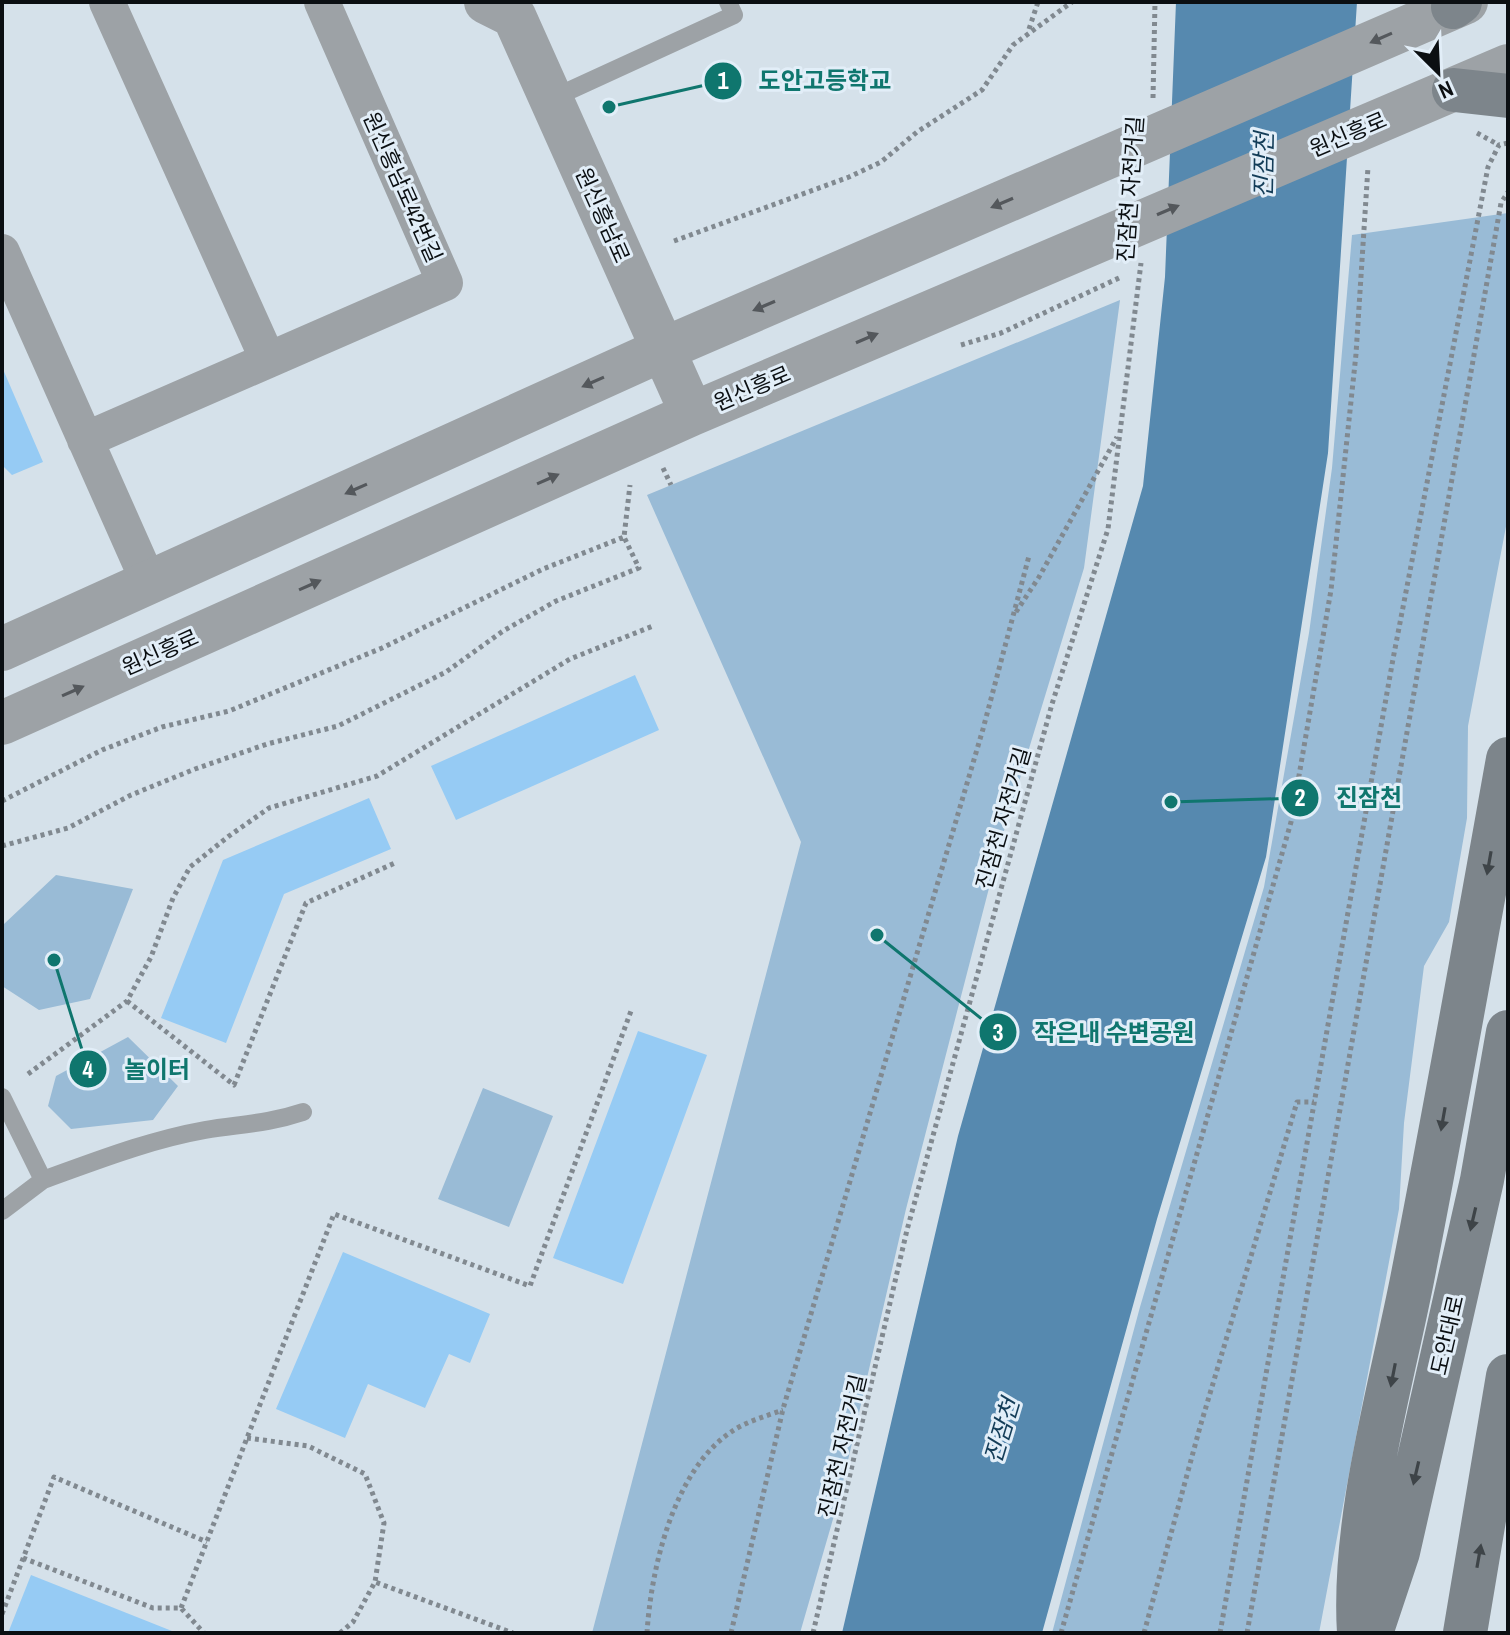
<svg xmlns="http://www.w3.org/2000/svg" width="1510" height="1635" viewBox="0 0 1510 1635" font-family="'Archivo Narrow','Noto Sans KR',sans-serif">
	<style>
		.green { fill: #99bbd6 }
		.water { fill: #5689af }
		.building { fill: #96cbf4 }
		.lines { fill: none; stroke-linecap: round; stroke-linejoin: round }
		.path { stroke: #818990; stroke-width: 5; stroke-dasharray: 4 4; stroke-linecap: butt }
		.service { stroke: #9da2a6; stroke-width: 18 }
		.minor { stroke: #9da2a6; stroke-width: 36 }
		.tertiary { stroke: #9da2a6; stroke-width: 44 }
		.secondary { stroke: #7d858b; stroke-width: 44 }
		.oneway { fill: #54585c }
		.oneway2 { fill: #3e4448 }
		.labels { text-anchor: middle; stroke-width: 6; stroke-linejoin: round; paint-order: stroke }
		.street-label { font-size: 22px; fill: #0b0f12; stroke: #e2eef8 }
		.water-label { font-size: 24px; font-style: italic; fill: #143d58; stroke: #e2eef8 }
		.leader { fill: none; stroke: #0f766e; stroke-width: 3 }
		.callout-dot { fill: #0f766e; stroke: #e2eef8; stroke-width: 3 }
		.mark-label { font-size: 24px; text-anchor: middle; font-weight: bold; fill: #fff }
		.callout-label { font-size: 24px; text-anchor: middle; font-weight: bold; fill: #0f766e; stroke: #e2eef8; stroke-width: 6; stroke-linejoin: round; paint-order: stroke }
	</style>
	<rect width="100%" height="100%" fill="#d5e1ea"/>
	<path class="green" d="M1508,213v303l-40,210 -1,92 -18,104 -25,44 -20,157 -5,86 -80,424h-267l88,-326 124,-420 45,-254 23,-165 20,-233z
		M1120,300l-36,268 -81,266 -97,375 -66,286 -40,138h-208l209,-791 -154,-347z
		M56,875l77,14 -43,110 -51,11 -37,-24 2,-62z
		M128,1037l50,49 -25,34 -82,9 -23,-23 8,-30z
		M483,1088l70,28 -44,111 -71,-28z"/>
	<path class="water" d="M1176,2h181l-29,451 -62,404 -109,362 -115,414h-200l116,-497 185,-650 22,-209z"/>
	<path class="building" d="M2,367l41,95 -31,13 -10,-10z
		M635,675l24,55 -203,90 -25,-54z
		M369,798l22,51 -107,45 -58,149 -65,-25 62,-158z
		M638,1031l69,24 -84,229 -70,-26z
		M343,1252l147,62 -20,49 -21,-9 -24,54 -57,-24 -23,54 -69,-29z
		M31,1575l146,58h-169z"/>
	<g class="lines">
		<path class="path" d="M1029,29l9,-27
			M1153,98l2,-96
			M1477,133l22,12
			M674,241l175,-64 32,-15 36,-30 65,-42 31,-45 59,-43
			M961,345l40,-12 120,-56
			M663,468l8,17
			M1016,612l23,-35 78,-140
			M2,801l100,-51 60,-23 67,-16 153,-63 161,-79 81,-32
			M2,846l66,-18 63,-33 64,-26 72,-25 71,-18 108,-54 57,-41 53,-30 83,-33 -15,-31 6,-52
			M127,1001l107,84 72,-182 91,-41
			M28,1074l99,-73 24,-44 22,-59 17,-31 39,-31 40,-28 108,-32 193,-117 83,-33
			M247,1438l61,8 57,28 19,49 -9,59
			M23,1558l130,50h28l23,25
			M181,1608l153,-394 196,72 101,-275
			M2,1614l52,-137 153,65
			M340,1633l13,-11 22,-40 138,51
			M647,1633c4,-65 27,-163 84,-201 14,-10 35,-16 52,-22
			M731,1633l52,-224 200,-680 46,-173
			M813,1633l94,-403 145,-526 56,-175 33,-266
			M1061,1633l230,-811 40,-232 25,-236 12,-187
			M1144,1633l56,-206 97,-325h17
			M1220,1633l173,-974 95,-492 11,-22 9,-2
			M1247,1633l254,-1430 7,-11"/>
		<path class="service" d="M551,99l183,-84 -6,-13
			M2,1097l41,83 -41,31
			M43,1180c53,-19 106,-40 162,-50 36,-6 62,-6 98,-18"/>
		<path class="minor" d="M107,2l161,358
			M2,252l147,331
			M85,440l360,-157 -123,-281"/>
		<path class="tertiary" d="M486,2l28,14 178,398
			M2,649l662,-300 802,-347
			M2,723l690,-309 816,-348"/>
		<path class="secondary" d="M1453,7l7,-5
			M1454,90l54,6
			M1359,1633c-7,-113 31,-242 53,-353 34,-173 65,-347 96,-521
			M1371,1633l27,-81 84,-372 26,-148
			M1465,1633l43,-257"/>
	</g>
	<defs><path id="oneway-solid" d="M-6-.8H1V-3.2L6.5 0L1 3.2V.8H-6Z" transform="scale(2)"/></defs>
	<g class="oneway">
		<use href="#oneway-solid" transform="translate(1381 38) rotate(156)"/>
		<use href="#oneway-solid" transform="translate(1002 203) rotate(157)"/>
		<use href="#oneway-solid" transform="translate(1168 210) rotate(-23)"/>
		<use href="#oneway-solid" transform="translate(764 306) rotate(157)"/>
		<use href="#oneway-solid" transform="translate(867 338) rotate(-23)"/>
		<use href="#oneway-solid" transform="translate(593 382) rotate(156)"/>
		<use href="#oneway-solid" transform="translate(548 479) rotate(-24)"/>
		<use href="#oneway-solid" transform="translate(356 489) rotate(156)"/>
		<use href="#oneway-solid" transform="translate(310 585) rotate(-24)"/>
		<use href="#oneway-solid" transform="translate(73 691) rotate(-24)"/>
	</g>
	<g class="oneway2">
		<use href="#oneway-solid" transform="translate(1489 863) rotate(100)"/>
		<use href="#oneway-solid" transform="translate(1443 1119) rotate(100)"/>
		<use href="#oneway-solid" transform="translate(1473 1219) rotate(103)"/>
		<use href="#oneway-solid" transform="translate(1393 1375) rotate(101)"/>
		<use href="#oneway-solid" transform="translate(1416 1473) rotate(103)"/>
		<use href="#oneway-solid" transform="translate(1479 1556) rotate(-80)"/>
	</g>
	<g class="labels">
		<g class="street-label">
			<text transform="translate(1348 134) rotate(-23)" y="8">원신흥로</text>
			<text transform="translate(403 187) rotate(66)" y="8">원신흥남로42번길</text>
			<text transform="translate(1130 189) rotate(-86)" y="8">진잠천 자전거길</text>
			<text transform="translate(603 215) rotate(66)" y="8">원신흥남로</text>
			<text transform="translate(752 388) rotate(-23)" y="8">원신흥로</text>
			<text transform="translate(160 652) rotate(-24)" y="8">원신흥로</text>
			<text transform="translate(1003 818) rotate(-74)" y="8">진잠천 자전거길</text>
			<text transform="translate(1447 1335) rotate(-77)" y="8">도안대로</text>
			<text transform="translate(842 1446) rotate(-77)" y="8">진잠천 자전거길</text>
		</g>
		<g class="water-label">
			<text transform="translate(1264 165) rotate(-89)" y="8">진잠천</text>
			<text transform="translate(1002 1431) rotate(-73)" y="8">진잠천</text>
		</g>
	</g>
	<path class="leader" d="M609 107L723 81M1171 802L1300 798M877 935L998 1032M54 960L88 1069"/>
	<g class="callout-dot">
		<circle cx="609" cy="107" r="8"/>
		<circle cx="1171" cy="802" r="8"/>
		<circle cx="877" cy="935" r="8"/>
		<circle cx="54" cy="960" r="8"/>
		<circle cx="723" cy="81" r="20"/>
		<circle cx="1300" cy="798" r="20"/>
		<circle cx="998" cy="1032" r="20"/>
		<circle cx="88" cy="1069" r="20"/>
	</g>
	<g class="mark-label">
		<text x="723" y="89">1</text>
		<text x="1300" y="806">2</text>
		<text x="998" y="1041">3</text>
		<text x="88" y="1078">4</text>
	</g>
	<g class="callout-label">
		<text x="825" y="89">도안고등학교</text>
		<text x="1369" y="806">진잠천</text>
		<text x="1114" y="1041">작은내 수변공원</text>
		<text x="157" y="1078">놀이터</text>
	</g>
	<rect width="1510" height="1635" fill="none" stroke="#0b0f12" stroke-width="8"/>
	<g transform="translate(1438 72) rotate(156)" stroke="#e2eef8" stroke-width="6" paint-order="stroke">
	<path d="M0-6L14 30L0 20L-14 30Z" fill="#0b0f12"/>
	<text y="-12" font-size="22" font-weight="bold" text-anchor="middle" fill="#0b0f12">N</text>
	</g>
</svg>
